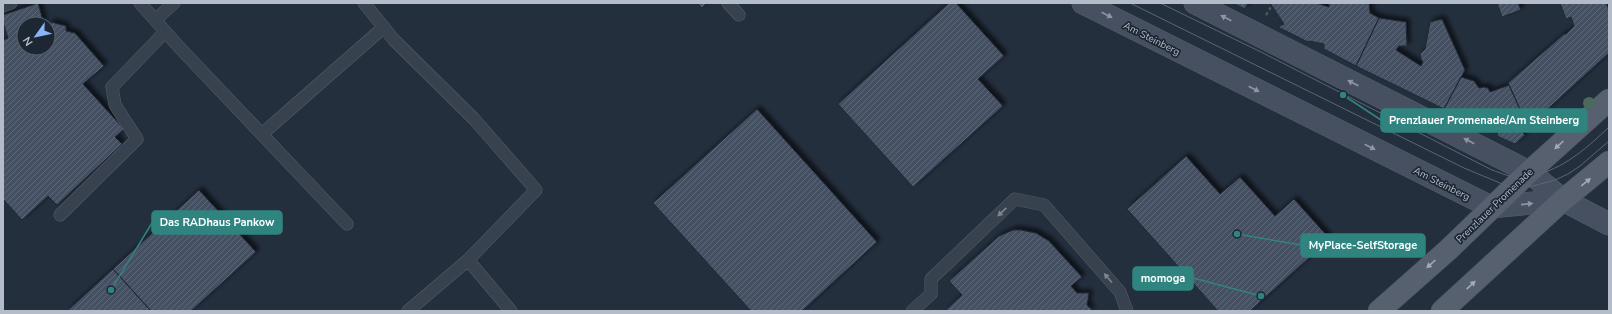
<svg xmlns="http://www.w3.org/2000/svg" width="1612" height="314" viewBox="0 0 1612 314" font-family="'Nunito Sans',sans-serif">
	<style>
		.building { fill: url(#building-hatch); stroke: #1f2835; filter: url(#shadow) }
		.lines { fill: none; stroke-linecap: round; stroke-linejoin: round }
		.lane-casing { stroke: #565f6c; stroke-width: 13 }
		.secondary-casing { stroke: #565f6c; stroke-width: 23 }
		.primary-casing { stroke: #414a57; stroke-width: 23 }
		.path { stroke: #44595c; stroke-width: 2.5; stroke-dasharray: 3 3; stroke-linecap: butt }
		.lane { stroke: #38414e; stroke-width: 12 }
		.secondary { stroke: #465061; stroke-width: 22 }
		.primary { stroke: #56606e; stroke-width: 22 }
		.tram { stroke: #5a6575; stroke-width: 1 }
		.tree { fill: #4b6a5d }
		.oneway { fill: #8e96a5 }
		.oneway2 { fill: #a1aab7 }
		.oneway3 { fill: #7c8592 }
		.labels { text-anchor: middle; stroke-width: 3.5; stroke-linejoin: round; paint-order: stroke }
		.street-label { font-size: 10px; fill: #b4bcc9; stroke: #1d2633 }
		.leader { fill: none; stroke: #308480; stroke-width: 1.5 }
		.callout-dot { fill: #308480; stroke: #1d2633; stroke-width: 1.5 }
		.callout { fill: #308480; stroke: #308480; stroke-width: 1.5 }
		.callout-label { font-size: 11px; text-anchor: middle; font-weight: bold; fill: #fff }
	</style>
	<defs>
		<pattern id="building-hatch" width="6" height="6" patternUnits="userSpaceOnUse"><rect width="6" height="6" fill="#455162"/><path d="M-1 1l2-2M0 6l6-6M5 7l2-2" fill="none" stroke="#5d6877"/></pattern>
		<filter id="shadow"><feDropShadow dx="3.5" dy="-3.5" stdDeviation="2" flood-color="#0009"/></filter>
	</defs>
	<rect width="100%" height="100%" fill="#242f3e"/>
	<path class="building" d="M38,3l6,21h-20v24h24v-22h2l1,-4 15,4v5l9,2 29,33 -21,18 41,45 -9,8 7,7 -65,61 -9,-9 -26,24 -19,-21v-159l5,-2 -5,-16v-7z
		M697,3h10l-5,5z
		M949,3h7l48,53 -26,23 25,27 -90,81 -75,-83z
		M1233,3h15l-3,6z
		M1270,3h46l13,4v-4h40l1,10 9,5 -23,48 -32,-17v-5l-15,-3 -1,1 -30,-15 6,-3z
		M1497,3h21l3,7 -19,7z
		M1560,3h46l3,7v43l-81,74 -20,-44 56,-49h2l8,-8 -3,-9 -5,2z
		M1379,18l27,4 1,24h-8l-3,4 25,16 2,-4 -2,-3 -1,-5 5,-5 5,-27 12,-3 23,51 -21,39 -88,-43z
		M1461,77l13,4 5,7 5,-1 4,1 2,4 19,-7 19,42 -6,5 3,3 -10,9 -18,-8 1,-5 -4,-2 -1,5 -49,-25z
		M757,109l120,133 -75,69h-51l-98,-108z
		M1186,156l34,38 20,-17 35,39 19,-17 36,40 -80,72h-32l-91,-102z
		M199,190l57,62 -65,59h-40l-38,-42z
		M1013,230h8l15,3 13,8 33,36 -11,9 6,7h12l-2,12 6,6h-148l17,-16 -13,-14 50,-45z
		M113,269l38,42h-84z"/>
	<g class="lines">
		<g class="lane-casing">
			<path id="lane" d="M140,3l39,44 168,177
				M364,3l30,37 80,79 62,71 -68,70
				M728,3l11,12
				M3,6l8,-3
				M155,20l19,-17
				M262,134l122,-107
				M60,215l77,-76 -22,-34 -3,-18 53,-55
				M408,311l60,-51 43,51
				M912,311l19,-17v-15l84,-80 29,6 76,87 7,19"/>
		</g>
		<g class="secondary-casing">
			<path id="secondary" d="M1083,3l408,204 72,-7
				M1195,3l334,169 34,28 46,24"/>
		</g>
		<g class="primary-casing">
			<path id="primary" d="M1379,311l69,-61 81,-78 80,-72
				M1442,311l121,-111 46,-38"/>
		</g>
		<path class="path" d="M1266,15l6,-10"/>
		<use href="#lane" class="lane"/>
		<use href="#secondary" class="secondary"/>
		<use href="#primary" class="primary"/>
		<path class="tram" d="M1130,3l334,165 48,20 21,-2 22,-6 13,-6 12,-8 29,-25
			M1160,3l101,49 231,118c9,3 20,8 30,9 6,0 12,-3 18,-5 28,-9 48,-27 69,-47"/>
	</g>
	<circle class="tree" cx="1589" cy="103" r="6"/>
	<defs><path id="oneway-solid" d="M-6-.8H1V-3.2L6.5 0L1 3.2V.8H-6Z"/></defs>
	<g class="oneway">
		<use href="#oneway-solid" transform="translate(1107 15) rotate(27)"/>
		<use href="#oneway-solid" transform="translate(1226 18) rotate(-153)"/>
		<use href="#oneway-solid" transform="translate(1353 83) rotate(-153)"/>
		<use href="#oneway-solid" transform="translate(1254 89) rotate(27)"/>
		<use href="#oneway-solid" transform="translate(1469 141) rotate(-153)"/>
		<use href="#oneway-solid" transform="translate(1370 147) rotate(27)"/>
		<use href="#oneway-solid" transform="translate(1527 204) rotate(-6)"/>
	</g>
	<g class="oneway2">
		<use href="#oneway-solid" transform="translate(1559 145) rotate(138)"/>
		<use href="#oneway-solid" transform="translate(1586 182) rotate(-39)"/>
		<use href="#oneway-solid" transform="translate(1431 264) rotate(138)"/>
		<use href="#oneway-solid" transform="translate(1471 285) rotate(-43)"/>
	</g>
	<g class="oneway3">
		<use href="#oneway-solid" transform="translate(1002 212) rotate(137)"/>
		<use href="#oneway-solid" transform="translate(1108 278) rotate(-131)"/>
	</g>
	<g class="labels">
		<g class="street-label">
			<text transform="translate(1152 38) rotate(27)" y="4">Am Steinberg</text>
			<text transform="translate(1442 183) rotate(27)" y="4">Am Steinberg</text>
			<text transform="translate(1494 205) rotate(-44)" y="4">Prenzlauer Promenade</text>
		</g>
	</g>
	<path class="leader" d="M1343 95L1381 120M111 290L152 223M1237 234L1301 245M1261 296L1193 278"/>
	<g class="callout-dot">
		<circle cx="1343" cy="95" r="4"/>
		<circle cx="111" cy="290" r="4"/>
		<circle cx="1237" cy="234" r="4"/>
		<circle cx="1261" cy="296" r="4"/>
	</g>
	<g class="callout">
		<rect x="1381" y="109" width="206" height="23" rx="4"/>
		<rect x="152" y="211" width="130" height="23" rx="4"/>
		<rect x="1301" y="234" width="124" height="23" rx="4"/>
		<rect x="1133" y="267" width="60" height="23" rx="4"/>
	</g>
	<g class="callout-label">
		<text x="1484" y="124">Prenzlauer Promenade/Am Steinberg</text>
		<text x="217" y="226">Das RADhaus Pankow</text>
		<text x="1363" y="249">MyPlace-SelfStorage</text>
		<text x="1163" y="282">momoga</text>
	</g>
	<rect width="1612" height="314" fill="none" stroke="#b4bcc9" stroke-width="8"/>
	<g transform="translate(36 36) rotate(237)"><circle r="19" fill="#1d2633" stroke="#59626f"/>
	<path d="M0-3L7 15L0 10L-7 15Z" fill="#8ab4f8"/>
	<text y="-6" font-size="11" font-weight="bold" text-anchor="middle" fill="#b4bcc9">N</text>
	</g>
</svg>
